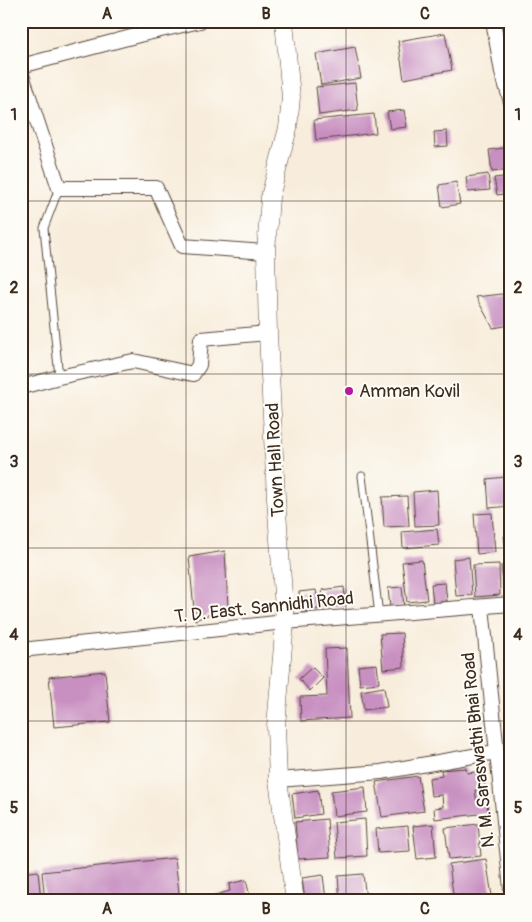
<svg xmlns="http://www.w3.org/2000/svg" width="532" height="922" viewBox="0 0 532 922" font-family="Pangolin,sans-serif">
	<style>
		.building { fill: #c88fc1 }
		.lines { fill: none; stroke-linecap: round; stroke-linejoin: round }
		.service-casing { stroke: #57473a; stroke-width: 9 }
		.minor-casing { stroke: #57473a; stroke-width: 16 }
		.tertiary-casing { stroke: #57473a; stroke-width: 19 }
		.service { stroke: #fff; stroke-width: 7 }
		.minor { stroke: #fff; stroke-width: 14 }
		.tertiary { stroke: #fff; stroke-width: 18 }
		.grid { fill: none; stroke: #3b2a1e; stroke-width: 1; stroke-opacity: 0.55 }
		.poi-dot { fill: #b5179e; stroke: #fdfcf7; stroke-width: 2 }
		.labels { text-anchor: middle; stroke-width: 4; stroke-linejoin: round; paint-order: stroke }
		.poi-label { font-size: 18px; fill: #3b2a1e; stroke: #fdfcf7; text-anchor: start }
		.street-label { font-size: 18px; fill: #3b2a1e; stroke: #fdfcf7 }
		.neatline { fill: none; stroke: #3b2a1e; stroke-width: 2 }
		.grid-label { font-size: 16px; text-anchor: middle; font-weight: bold; fill: #3b2a1e }
	</style>
	<rect width="100%" height="100%" fill="#fdfcf7"/>
	<filter id="ink" filterUnits="userSpaceOnUse"><feTurbulence type="fractalNoise" baseFrequency=".02" numOctaves="2"/><feDisplacementMap in="SourceGraphic" scale="10" xChannelSelector="R" yChannelSelector="G"/><feConvolveMatrix kernelMatrix="1 2 1 2 8 2 1 2 1" color-interpolation-filters="sRGB"/></filter>
	<filter id="wash" filterUnits="userSpaceOnUse"><feTurbulence type="fractalNoise" baseFrequency=".0096" numOctaves="4" result="noise"/><feDisplacementMap in="SourceGraphic" scale="20" xChannelSelector="R" yChannelSelector="G"/><feGaussianBlur stdDeviation="1.12" result="paint"/><feColorMatrix in="noise" values="0 0 0 0 0 0 0 0 0 0 0 0 0 0 0 0 0 1.4 0 .05"/><feComposite in="paint" operator="in"/></filter>
	<g filter="url(#wash)">
		<rect width="100%" height="100%" fill="#f8eddc"/>
		<g id="blocks">
			<path class="building" d="M445,33l7,37 -48,9 -6,-38z
				M355,47l6,31 -40,7 -5,-31z
				M355,83l3,27 -39,5 -3,-28z
				M404,110l3,17 -17,2 -3,-17z
				M374,114l2,19 -60,7 -2,-20z
				M447,131l1,15 -13,1 -1,-15z
				M511,147v23l-19,2 -3,-22z
				M488,174l2,16 -22,2 -2,-15z
				M511,176v17l-14,2 -3,-17z
				M456,182l4,22 -18,3 -3,-22z
				M27,201l2,20 -8,1v-20z
				M511,293v32l-18,3 -17,-31z
				M505,477l1,5h5v24l-22,2 -2,-29z
				M437,490l2,35 -24,1 -2,-34z
				M407,496l2,30 -25,1 -2,-30z
				M492,513l3,39 -18,2 -3,-40z
				M437,529l2,16 -36,3 -1,-16z
				M511,535v21l-4,1 -3,-21z
				M225,551l3,56 -33,13 -6,-63z
				M469,557l3,38 -16,1 -3,-37z
				M422,560l5,40 -20,2 -5,-40z
				M499,564l1,31 -25,2 -2,-32z
				M511,564v30l-6,1 -4,-29z
				M445,583l2,18 -14,2 -2,-19z
				M344,587l2,18 -22,3 -2,-18z
				M402,587l2,20 -14,1 -2,-20z
				M316,590l3,19 -18,3 -2,-20z
				M402,633l2,34 -21,2 -3,-35z
				M347,648l3,70 -49,3 -1,-24 27,-1 -2,-47z
				M377,664l2,19 -19,2 -2,-19z
				M312,667l11,11 -13,13 -11,-12z
				M105,671l5,51 -56,5 -5,-50z
				M384,687l3,20 -23,3 -3,-19z
				M466,768l1,5 16,-2 2,18 -10,1 2,13 10,-1 1,11 -53,6 -1,-11 9,-1 -1,-12 -11,1 -2,-18 13,-2 -1,-6z
				M418,776l6,35 -42,6 -6,-35z
				M365,787l2,25 -33,4 -3,-25z
				M318,790l3,24 -26,4 -3,-24z
				M327,819l3,38 -32,2 -3,-37z
				M365,819l2,37 -30,2 -3,-36z
				M433,824l3,33 -19,2 -4,-33z
				M478,824l3,32 -32,3 -4,-31z
				M408,826l2,25 -32,2 -2,-24z
				M175,858l5,43h-135l-3,-29z
				M486,859l6,37 -38,5 -5,-37z
				M38,871l3,30h-20v-28z
				M363,874l3,25 -26,2 -2,-25z
				M323,875l3,25 -21,1 -3,-23z
				M246,880l5,21h-34l-2,-6 15,-4 -1,-7z"/>
		</g>
	</g>
	<g filter="url(#ink)">
		<use href="#blocks" fill-opacity="0" stroke="#57473a" stroke-width="1"/>
		<g class="lines">
			<g class="service-casing">
				<path id="service" d="M59,188l-15,40 15,149
					M362,476l17,139"/>
			</g>
			<g class="minor-casing">
				<path id="minor" d="M493,21l9,51 9,30
					M21,66l118,-31 61,-14
					M21,72l38,116h97l26,58 84,6
					M21,387l38,-10 74,-16 60,13 6,-9 2,-26 67,-6
					M482,607l29,282
					M21,650l264,-28 226,-18
					M278,780l103,-8 115,-20"/>
			</g>
			<g class="tertiary-casing">
				<path id="tertiary" d="M284,21l7,76 -3,31 -18,69 -4,55 2,81 8,165 9,124 -9,104 2,54 17,121"/>
			</g>
			<use href="#service" class="service"/>
			<use href="#minor" class="minor"/>
			<use href="#tertiary" class="tertiary"/>
		</g>
	</g>
	<path class="grid" d="M186,21v880M346,21v880M21,201h490M21,374h490M21,548h490M21,721h490"/>
	<circle class="poi-dot" cx="349" cy="391" r="5"/>
	<g class="labels">
		<g class="poi-label">
			<text x="359" y="397">Amman Kovil</text>
		</g>
		<g class="street-label">
			<text transform="translate(275 460) rotate(-93)" y="6">Town Hall Road</text>
			<text transform="translate(264 607) rotate(-6)" y="6">T. D. East. Sannidhi Road</text>
			<text transform="translate(478 750) rotate(-96)" y="6">N. M. Saraswathi Bhai Road</text>
		</g>
	</g>
	<rect width="532" height="922" fill="none" stroke="#fdfcf7" stroke-width="55"/>
	<rect x="28" y="28" width="476" height="866" class="neatline"/>
	<g class="grid-label">
		<text x="107" y="19">A</text>
		<text x="266" y="19">B</text>
		<text x="425" y="19">C</text>
		<text x="14" y="120">1</text>
		<text x="518" y="120">1</text>
		<text x="14" y="293">2</text>
		<text x="518" y="293">2</text>
		<text x="14" y="467">3</text>
		<text x="518" y="467">3</text>
		<text x="14" y="640">4</text>
		<text x="518" y="640">4</text>
		<text x="14" y="813">5</text>
		<text x="518" y="813">5</text>
		<text x="107" y="914">A</text>
		<text x="266" y="914">B</text>
		<text x="425" y="914">C</text>
	</g>
</svg>
